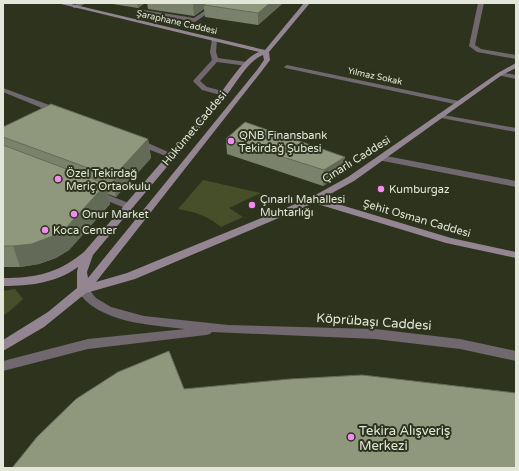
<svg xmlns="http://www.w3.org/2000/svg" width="519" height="471" viewBox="0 0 519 471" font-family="'Varela Round',sans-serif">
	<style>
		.green { fill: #464f2a }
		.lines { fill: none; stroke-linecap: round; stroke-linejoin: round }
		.lane { fill: #70676f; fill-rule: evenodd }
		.street { fill: #70676f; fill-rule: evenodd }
		.secondary { fill: #948593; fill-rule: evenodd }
		.wall { fill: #7b826c }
		.shaded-wall { fill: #646a58 }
		.building { fill: #8f977d; stroke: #646a58 }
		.poi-dot { fill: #f38af2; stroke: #2d331d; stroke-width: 1.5 }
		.labels { text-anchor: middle; stroke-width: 4; stroke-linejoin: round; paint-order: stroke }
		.far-street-label { font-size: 9px; fill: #e3e7da; stroke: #2d331d }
		.street-label { font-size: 11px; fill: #e3e7da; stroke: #2d331d }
		.poi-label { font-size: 11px; fill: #e3e7da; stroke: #2d331d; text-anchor: start }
		.near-street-label { font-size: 13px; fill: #e3e7da; stroke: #2d331d }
		.near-poi-label { font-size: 13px; fill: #e3e7da; stroke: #2d331d; text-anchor: start }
	</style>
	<rect width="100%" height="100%" fill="#2d331d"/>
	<path class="green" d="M203,180l58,13 -32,15 14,9 -22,10c-13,-11 -26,-15 -43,-18z
		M15,289l8,10 -11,10 -9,7v-25z"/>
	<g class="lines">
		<path class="lane" d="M212,39l5,1 -1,12 2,6 29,4 3,2 -3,2 -30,-4 -17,19 7,6 20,5v4h-3l-22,-6 -9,-9 19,-21 -2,-8z"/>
		<path class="street" d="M79,3h7l-9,5h-4v-2z
			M216,3h7l-28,19 -60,-11 3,-2 56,9z
			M478,3h6l-9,42 6,4 35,6v4l-39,-7 -8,-6z
			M287,65l172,36 4,2 -4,2 -174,-37 -1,-1z
			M500,72l16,3v4l-18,-4v-2z
			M3,88l57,21 1,2 -1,2h-6l-51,-21z
			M438,114l78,14v4l-75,-14 -4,-2z
			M135,140h6l34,15 -4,3 -3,-1 -33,-13z
			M381,155l135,26v6l-138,-27 -1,-2z
			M96,190l35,14 2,2 -2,2h-6l-32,-13 -2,-2z
			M83,286l4,1 9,11 15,9 33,9 84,9 147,4 85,10 56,12v10l-56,-12 -85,-10 -163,-7 -2,2 -4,1 -118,14 -85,22v-10l85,-22 97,-10c-34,-4 -88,-6 -108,-39l2,-3z"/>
		<path class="secondary" d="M57,3h10l198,47 39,-47h6l-41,49 1,8 -9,12 -165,210 31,-9 183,-75 38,-21 150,-104 18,-10v5l-14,7 -148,106 -33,18 130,39 65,14v6l-70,-15 -132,-40 -179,76 -49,14 -42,34 -41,24v-11l45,-28 29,-24v-16l1,-5c-22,16 -48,19 -75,19v-8c34,0 55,-5 81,-26 44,-51 88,-102 132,-153 12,-14 27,-41 43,-47zM263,55l1,5 -7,10 -169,208 -1,-6 6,-17c43,-52 87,-103 130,-155 11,-13 25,-40 40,-45z"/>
	</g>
	<path class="wall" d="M106,3h39l-7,5z
		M147,3h136l-25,22 -53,-8 -1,-8 -10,7 -46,-7z
		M3,127l145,12 3,19 -35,39 -8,-3 2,10 -41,46 -13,8 -17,6 -19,3h-17z
		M226,139l119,18 -1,16 -21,13 -96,-32z"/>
	<path class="shaded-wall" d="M137,3h8l-7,5z
		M195,3h18l-9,2v4l-10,7 -1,-12z
		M270,3h13l-25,22v-12z
		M148,139l3,19 -35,39 -3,-20z
		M345,157l-1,16 -21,13 1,-16z
		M106,184l4,20 -41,46 -13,8 -17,6 -19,3 -7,-21z"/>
	<path class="building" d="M207,3h63l-12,10 -54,-8z
		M51,104l97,35 -35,38 -110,-40v-10z
		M245,122l100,35 -21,13 -98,-31z
		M3,145l103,39 -42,46 -14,7 -18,7 -19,2h-10z
		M169,351l15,38 106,-10 72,-4 154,18v75h-504l25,-31 39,-38 42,-27z"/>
	<g class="poi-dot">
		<circle cx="231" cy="141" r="4"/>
		<circle cx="58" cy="179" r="4"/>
		<circle cx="381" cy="189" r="4"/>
		<circle cx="252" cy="205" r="4"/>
		<circle cx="74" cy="214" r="4"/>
		<circle cx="45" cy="230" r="4"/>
		<circle cx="351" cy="437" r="4"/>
	</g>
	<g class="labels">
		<g class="far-street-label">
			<text transform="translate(177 22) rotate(13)" y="3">Şaraphane Caddesi</text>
			<text transform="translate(375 76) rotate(12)" y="3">Yılmaz Sokak</text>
		</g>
		<g class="street-label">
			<text transform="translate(194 128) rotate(-50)" y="4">Hükümet Caddesi</text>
			<text transform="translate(356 159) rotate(-32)" y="4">Çınarlı Caddesi</text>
			<text transform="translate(417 218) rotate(16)" y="4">Şehit Osman Caddesi</text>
		</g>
		<g class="poi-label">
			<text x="239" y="139">QNB Finansbank<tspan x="239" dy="13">Tekirdağ Şubesi</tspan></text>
			<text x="66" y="177">Özel Tekirdağ<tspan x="66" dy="13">Meriç Ortaokulu</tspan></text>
			<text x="389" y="193">Kumburgaz</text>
			<text x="260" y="203">Çınarlı Mahallesi<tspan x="260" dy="13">Muhtarlığı</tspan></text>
			<text x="82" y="218">Onur Market</text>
			<text x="53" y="234">Koca Center</text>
		</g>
		<g class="near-street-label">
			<text transform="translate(374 321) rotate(4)" y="5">Köprübaşı Caddesi</text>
		</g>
		<g class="near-poi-label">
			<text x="359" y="435">Tekira Alışveriş<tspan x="359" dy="15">Merkezi</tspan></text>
		</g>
	</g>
	<rect width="519" height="471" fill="none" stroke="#e3e7da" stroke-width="8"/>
</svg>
